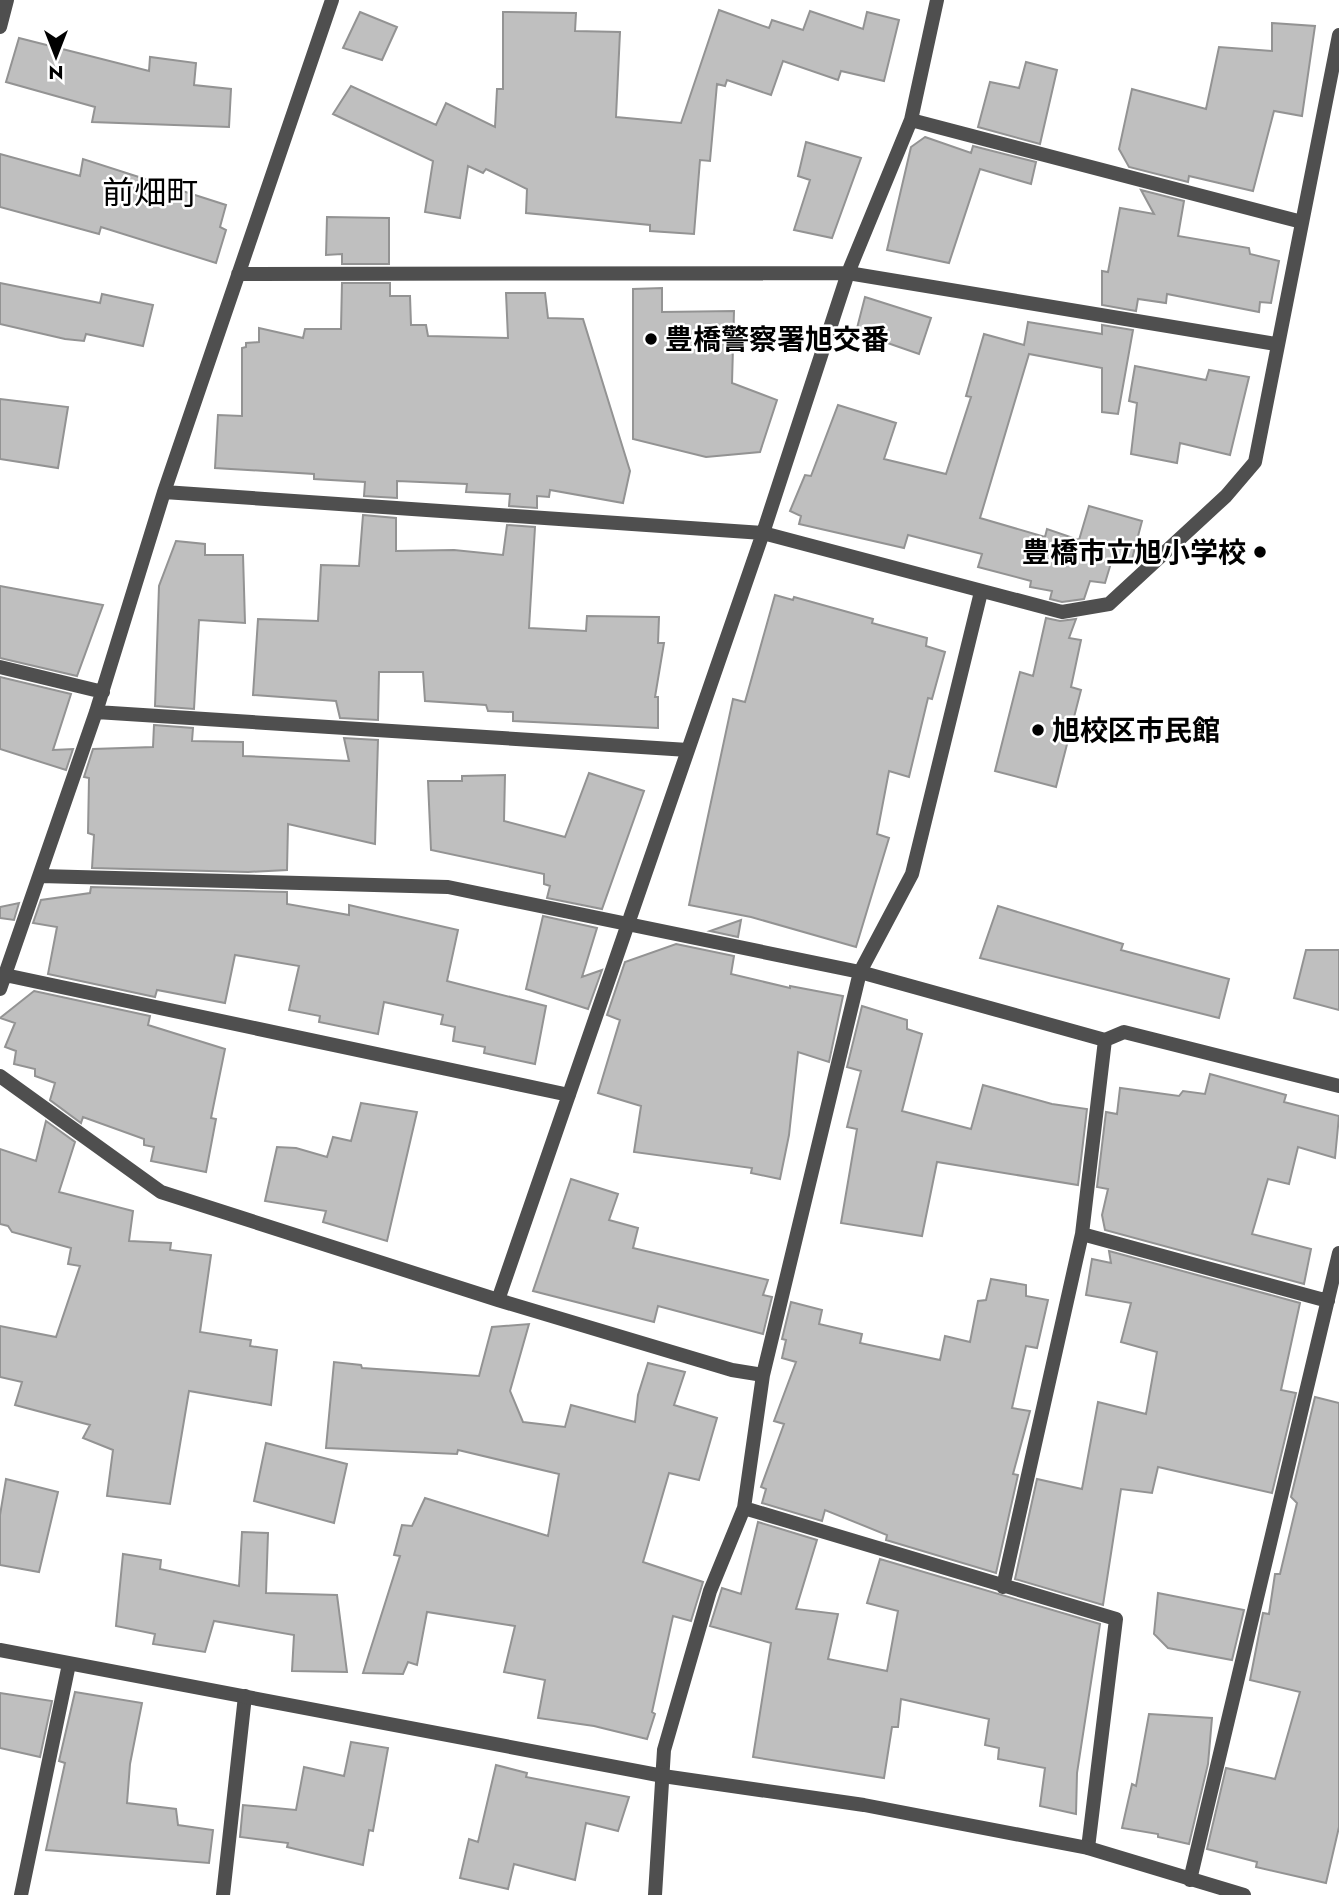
<svg xmlns="http://www.w3.org/2000/svg" width="1339" height="1895" viewBox="0 0 1339 1895" font-family="Jost,'Noto Sans JP',sans-serif">
	<style>
		.building { fill: #bfbfbf; stroke: #939393; stroke-width: 2 }
		.lines { fill: none; stroke-linecap: round; stroke-linejoin: round }
		.minor { stroke: #4f4f4f; stroke-width: 14 }
		.tertiary { stroke: #4f4f4f; stroke-width: 14 }
		.poi-dot { fill: #000; stroke: #fff; stroke-width: 2.5 }
		.labels { text-anchor: middle; stroke-width: 5; stroke-linejoin: round; paint-order: stroke }
		.poi-label { font-size: 28px; font-weight: bold; fill: #000; stroke: #fff; text-anchor: start }
		.quarter-label { font-size: 32px; fill: #000; stroke: #fff }
	</style>
	<rect width="100%" height="100%" fill="#fff"/>
	<path class="building" d="M719,10l50,18 3,-8 31,10 7,-19 53,18 4,-17 32,8 -15,61 -43,-10 -3,9 -55,-19 -12,34 -44,-15 -2,6 -8,-2 -7,77 -10,-1 -6,74 -44,-3v-6l-124,-12 1,-24 -41,-20 -3,4 -15,-7 -8,52 -35,-6 8,-51 -100,-47 18,-28 85,39 10,-22 49,24 2,-38h6v-77l73,1 -1,18 45,1 -4,85 65,6z
		M360,12l37,15 -15,33 -39,-12z
		M1272,23l43,3 -13,90 -28,-5 -21,80 -64,-15 -1,6 -59,-15 -10,-18 13,-60 74,20 13,-62 53,4z
		M19,38l130,33 1,-14 46,6 -2,22 37,4 -2,38 -137,-5 3,-15 -89,-25z
		M1026,62l31,8 -17,74 -62,-17 12,-45 29,6z
		M925,137l46,16 2,-7 63,16 -5,22 -51,-15 -31,94 -62,-13 24,-103z
		M806,142l55,16 -29,80 -38,-8 16,-50 -12,-4z
		M0,154l80,22 3,-17 143,46 -6,22 6,3 -10,33 -115,-36 -2,7 -99,-27z
		M1141,190l43,11 -6,35 71,12 1,6 29,7 -8,42 -11,-1 -1,10 -92,-18 -1,9 -28,-4 -2,12 -34,-6v-34l6,1 12,-64 34,6z
		M327,217l62,1v46h-47v-10l-16,1z
		M0,283l100,20 2,-9 51,11 -10,41 -57,-12 -2,7 -19,-2 -65,-15z
		M342,283h48v13h20l1,29h15l2,11 80,2 -2,-45h39l3,25 35,1 47,152 -7,32 -73,-13 -1,7 -12,-1v12l-28,-2 1,-12 -44,-2 1,-8 -70,-3v17l-33,-2 1,-14 -51,-3v-5l-99,-6 3,-53 24,1v-68l4,-1v-4l13,-1v-14l44,10 2,-9h36z
		M662,288v24l72,-1 -2,72 45,17 -17,52 -54,5 -73,-18v-150z
		M865,297l66,21 -12,36 -63,-22z
		M1028,322l74,12v-9l31,5 -15,84 -16,-2v-44l-73,-14 -49,164 65,19 2,-8 32,11 10,-34 53,15 -10,38 -18,-6 -9,30 -15,-2 -6,18 -22,3 -12,-3 2,-8 -22,-4 1,-6 -53,-14 4,-13 -74,-19 -4,13 -105,-24 2,-8 -11,-5 15,-36 6,1 27,-71 58,18 -12,36 62,15 25,-77 -5,-1 18,-62 40,11z
		M1135,366l71,14 3,-10 40,7 -19,78 -50,-12 -3,20 -46,-9 6,-51 -8,-2z
		M0,399l68,8 -10,61 -58,-9z
		M363,515l33,3v33l58,-1 49,5 4,-30 28,2 -6,101 57,3 1,-15 72,1 -1,26h6l-9,54h3v31l-145,-7v-9l-25,-1 -2,-6 -61,-4 -2,-29h-44l-1,48 -38,-2 -4,-17 -83,-6 5,-76 60,2 3,-56 38,1z
		M176,541l29,3v11h38l2,68 -46,-3 -5,89 -39,-3 4,-120z
		M0,586l103,19 -26,71 -77,-18z
		M775,595l18,5 1,-3 79,22 -1,4 55,15 -1,8 19,6 -13,47 -4,-1 -19,79 -20,-6 -12,63 12,4 -33,109 -105,-30 -62,-12 44,-206 12,3z
		M1046,618l14,3 16,-2 -7,19 12,2 -10,47 10,3 -25,97 -61,-16 25,-99 13,4z
		M0,677l71,17 -18,56 20,-1 -7,21 -66,-21z
		M154,725l39,3 -1,13 51,1v14l106,5 -5,-23 34,2 -3,104 -87,-20 -1,46 -39,2 -156,-4 2,-33 -6,-2 1,-55 -5,-1 9,-28 60,-2z
		M589,773l55,18 -42,118 -55,-11 3,-12 -6,-2v-10l-113,-24 -3,-69h34v-5l43,-1 -1,46 61,16z
		M91,887l196,5v12l62,11v-10l109,25 -11,51 99,25 -11,58 -51,-11 1,-6 -32,-6 2,-14 -14,-3 2,-9 -59,-13 -6,32 -59,-12 1,-6 -31,-6 10,-44 -64,-11 -10,48 -68,-13 -2,7 -107,-23 9,-47 -24,-4 8,-23 49,-7z
		M19,903l-5,17 -14,-2v-11z
		M998,906l125,38 -2,6 108,29 -10,39 -239,-60z
		M543,916l54,12 -15,49 20,-7 -14,39 -62,-20z
		M741,920l-3,17 -28,-6z
		M676,944l58,12 -3,18 59,14v-2l53,10 -14,66 -31,-10 -9,83 -9,44 -29,-6 1,-5 -118,-16 7,-46 -43,-13 22,-73 -13,-5 18,-53z
		M1306,950h33v60l-45,-12z
		M34,991l116,25 -2,9 77,24 -14,69 5,1 -10,53 -55,-11 3,-14 -10,-2v-6l-61,-22 -2,6 -31,-23 5,-17 -20,-7v-7l-21,-5 2,-13 -11,-4 10,-24 -15,-5z
		M862,1006l45,14v9l15,5 -20,77 69,18 12,-44 69,19 35,5 -9,76 -141,-23 -15,74 -81,-13 16,-94 -10,-2 14,-56 -14,-4z
		M1210,1074l76,21 -2,7 55,14 -4,42 -37,-11 -9,37 -21,-5 -16,55 59,15 -7,35 -199,-54 -3,-15 6,-26 -11,-2 9,-75 11,2 3,-26 59,8 4,-5 22,3z
		M361,1103l56,9 -30,129 -64,-19 3,-11 -61,-10 12,-54 19,1 31,9 6,-20 18,4z
		M46,1121l29,21 -16,50 74,19 -4,30 42,2 -1,7 41,5 -11,77 51,8 -1,6 27,4 -6,55 -82,-14 -19,113 -63,-8 6,-46 -30,-12 7,-13 -75,-20 7,-23 -22,-5v-51l56,11 24,-71 -12,-2 3,-16 -59,-16 -4,-6 -8,-2v-75l36,12z
		M571,1179l47,15 -9,26 29,8 -5,20 135,32 -5,15 9,2 -9,37 -105,-28 -4,16 -121,-31z
		M1109,1251l191,52 -19,87 15,3 -24,100 -114,-26 -6,26 -31,-4 -18,116 -88,-26 22,-100 45,10 16,-87 48,12 11,-62 -36,-10 10,-39 -45,-8 6,-36 19,4z
		M991,1279l35,6v11l22,4 -11,48 -11,-2 -14,62 18,3 -17,63 5,1 -22,98 -110,-33 1,-5 -62,-25 -3,11 -60,-18 4,-14 -5,-2 23,-63 -10,-3 22,-59 -14,-4 4,-18 -4,-1 9,-37 31,8 -3,14 43,10 -2,9 80,17 5,-24 25,6 8,-41 8,-1z
		M529,1324l-19,67 13,31 42,5 6,-22 64,17 3,-27 10,-32 37,9 -11,33 43,13 -18,62 -30,-7 -26,89 60,20 -12,39 -18,-5 -21,96 3,2 -8,25 -53,-13 -56,-8 7,-38 -41,-8 11,-46 -88,-14 -10,53 -9,-3 -5,12 -40,-1 37,-117 -6,-1 8,-30 10,1 13,-28 123,38 11,-62 -101,-24 -1,4 -131,-6 8,-86 27,3 1,3 117,8 13,-49z
		M1315,1397l24,6v424l-13,56 -70,-16 1,-5 -50,-13 19,-81 49,11 25,-87 -50,-12 13,-67 6,1 6,-40h5l17,-71 -6,-6z
		M266,1443l81,21 -13,59 -80,-22z
		M6,1479l52,13 -19,80 -39,-7v-50z
		M758,1522l59,18 -21,69 42,5 -10,45 59,12 11,-60 -31,-8 13,-44 220,65 -23,149 -1,41 -36,-8 5,-38 -47,-9 1,-11 -14,-3 4,-26 -88,-20 -3,28h-6l-8,51 -131,-21 18,-114 -61,-17 12,-38 19,6z
		M242,1532l26,1 -2,60 71,2 10,77 -55,-1 2,-36 -80,-14 -9,31 -52,-8 2,-10 -39,-8 7,-72 38,6 -1,9 79,17z
		M1158,1593l86,17 -12,50 -64,-12 -14,-14z
		M75,1692l67,11 -12,61 -3,39 49,6 2,16 35,5 -4,33 -163,-13 19,-87 -6,-2z
		M0,1693l52,8 -12,56 -40,-9z
		M1149,1714l63,4 -4,46 -19,80 -31,-7v-3l-36,-6 10,-44 4,2z
		M351,1742l37,6 -15,83 -4,-1 -6,35 -76,-18 1,-4 -48,-6 3,-32 53,5 8,-43 40,9z
		M496,1765l31,8 -1,4 103,20 -11,34 -32,-8 -11,57 -61,-16 -6,25 -48,-11 9,-39 9,3z"/>
	<g class="lines">
		<path class="minor" d="M0,27l7,-27
			M911,120l391,102
			M238,274l610,-1 428,71
			M164,492l599,41 299,79 47,-8 117,-108 29,-34 84,-427
			M0,667l103,25
			M96,712l592,38
			M40,876l408,11 412,85 245,68 -23,194 -79,353
			M5,975l564,120
			M0,989l96,-277 68,-220 168,-492
			M1105,1040l19,-8 215,54
			M0,1076l161,116 337,108 234,70 31,5
			M1082,1234l246,67
			M498,1300l265,-767 85,-260 63,-153 26,-120
			M744,1508l372,111 -28,229
			M1190,1880l149,-627
			M21,1895l48,-231
			M223,1895l22,-199
			M655,1895l9,-145 46,-159 34,-83 19,-133 97,-403 52,-98 69,-282"/>
		<path class="tertiary" d="M0,1650l663,126 201,29 224,43 156,47"/>
	</g>
	<g class="poi-dot">
		<circle cx="651" cy="339" r="7"/>
		<circle cx="1260" cy="552" r="7"/>
		<circle cx="1038" cy="730" r="7"/>
	</g>
	<g class="labels">
		<g class="poi-label">
			<text x="665" y="349">豊橋警察署旭交番</text>
			<text x="1246" y="562" text-anchor="end">豊橋市立旭小学校</text>
			<text x="1052" y="740">旭校区市民館</text>
		</g>
		<g class="quarter-label">
			<text x="150" y="204">前畑町</text>
		</g>
	</g>
	<g transform="translate(56 56) rotate(180)" stroke="#ffffff" stroke-width="5" paint-order="stroke">
	<path d="M0-5L12 26L0 18L-12 26Z" fill="#000000"/>
	<text y="-10" font-size="19" font-weight="bold" text-anchor="middle" fill="#000000">N</text>
	</g>
</svg>
